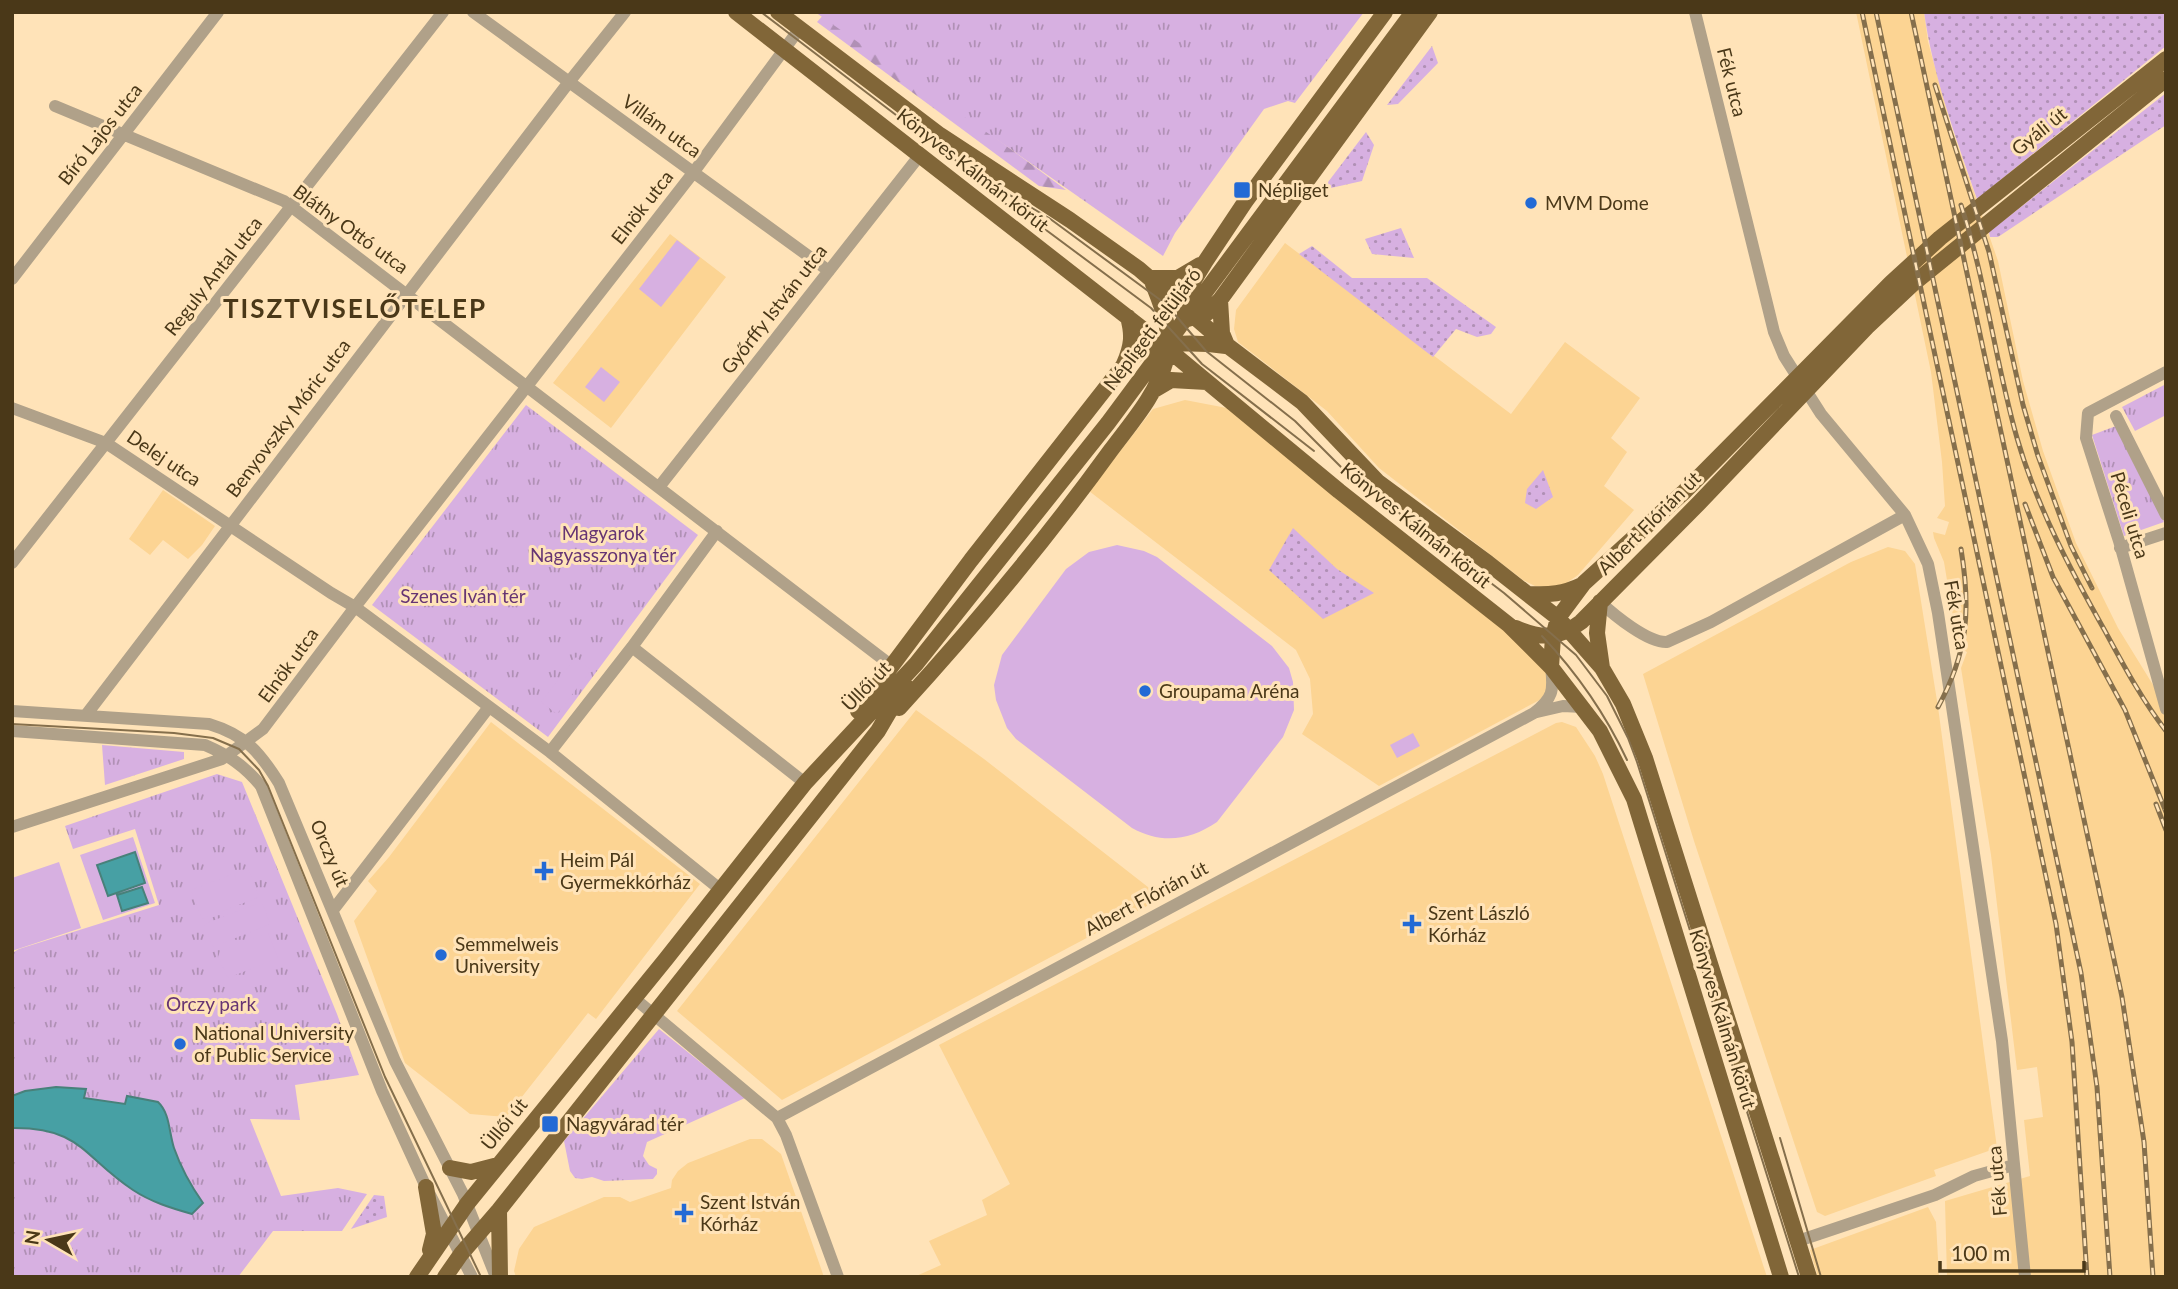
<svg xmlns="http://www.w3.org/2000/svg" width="2178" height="1289" viewBox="0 0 2178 1289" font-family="Lato,sans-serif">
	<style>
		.built { fill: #fcd493 }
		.grass { fill: url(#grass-dots) }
		.forest { fill: url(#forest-firs) }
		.park { fill: url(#park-tufts) }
		.pitch { fill: #d7b0e1 }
		.water { fill: #47a0a4; stroke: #48817a; stroke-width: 2 }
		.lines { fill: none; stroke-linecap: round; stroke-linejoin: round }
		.minor { stroke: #b0a189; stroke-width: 12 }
		.major { stroke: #816638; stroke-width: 16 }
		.tram { stroke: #856f4c; stroke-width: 2 }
		.rail-casing { stroke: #856f4c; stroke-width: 5 }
		.rail { stroke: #ffe3b8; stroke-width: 2.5; stroke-dasharray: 8; stroke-linecap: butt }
		.poi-dot { fill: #236ad5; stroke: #ffe3b8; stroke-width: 2.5 }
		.labels { text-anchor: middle; stroke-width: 6; stroke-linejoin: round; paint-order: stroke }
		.street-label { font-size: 19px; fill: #4a3818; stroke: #ffe3b8 }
		.poi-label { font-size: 19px; fill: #4a3818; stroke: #ffe3b8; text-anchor: start }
		.park-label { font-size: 19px; fill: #663473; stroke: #ffe3b8 }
		.district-label { font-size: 26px; font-weight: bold; letter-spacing: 2px; fill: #4a3818; stroke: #ffe3b8 }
	</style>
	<defs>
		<pattern id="grass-dots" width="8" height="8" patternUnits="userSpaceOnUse" patternTransform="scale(1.75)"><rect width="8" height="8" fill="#d7b0e1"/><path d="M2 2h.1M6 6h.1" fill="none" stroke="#b090b5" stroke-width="1.8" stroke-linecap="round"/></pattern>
		<pattern id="forest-firs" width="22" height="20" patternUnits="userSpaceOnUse" patternTransform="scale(1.75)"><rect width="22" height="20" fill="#d7b0e1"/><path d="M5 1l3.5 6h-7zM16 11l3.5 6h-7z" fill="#b090b5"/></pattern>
		<pattern id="park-tufts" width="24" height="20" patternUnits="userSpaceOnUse" patternTransform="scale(1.75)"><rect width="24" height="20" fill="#d7b0e1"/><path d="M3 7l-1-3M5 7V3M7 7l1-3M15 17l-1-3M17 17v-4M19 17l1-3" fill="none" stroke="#b090b5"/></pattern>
	</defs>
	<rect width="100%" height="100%" fill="#ffe3b8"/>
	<path class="built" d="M1856,12h68l4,30 23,84 47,135 25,120 20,70 33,92 42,85 48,78v571h-219l-2,-76 85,-25 -6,-56 19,-3 -6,-50 -20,3 -26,-215 -30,-187 6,-16 -9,-5 -14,-85 -10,-24 -1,-6 12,3 4,-13 -12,-4 8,-12 -3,-44 -11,-90z
		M670,234l56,43 -115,151 -58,-45z
		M1285,243l226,171 54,-72 75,56 -29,40 16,14 -23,34 30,24 -56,65 -13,9 -14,3 -16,-1 -12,-6 -144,-112 -52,-57 -89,-69 -4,-13 2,-19z
		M1185,400l47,9 257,204 73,75 -183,98 -77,-52 11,-20 -3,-35 -14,-29 -207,-159 64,-82z
		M163,490l52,36 -13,19 -14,14 -25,-19 -13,15 -21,-16z
		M1888,547l17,4 10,13 23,143 59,441 -63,22 2,6 -111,40 -8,-4 -123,-371 -51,-167 208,-112z
		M916,710l68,49 178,139 -380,202 -105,-89z
		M491,722l209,162 -104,135 -8,-6 -82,104 -36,-3 -65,-51 -51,-142 23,-30 -9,-10 21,-24z
		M1562,722l14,5 19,29 8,18 164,503h-853l27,-12 -12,-24 58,-26 -5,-15 28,-16 -71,-139 617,-322z
		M750,1139h12l19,15 43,123h-308l-2,-6 5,-22 15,-22 70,-30h16l10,5 41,-14 1,-8 6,-9 10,-8z
		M1928,1207l8,15 3,55h-121l-8,-27z"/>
	<path class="grass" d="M1924,12h242v34l-189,153c-21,-61 -44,-123 -53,-187z
		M1432,46l6,17 -40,41 -11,1z
		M2166,93v32l-168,112h-8l-1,-5z
		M1366,132l8,13 -12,36 -40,9z
		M1401,228l13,30 -42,-4 -7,-15z
		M1312,246l40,32h75l69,49 -5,7 -14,3 -21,-8 -23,28 -134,-103z
		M1543,470l10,27 -17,12 -11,-6 2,-14z
		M1293,528l44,41 37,24 -51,26 -54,-49z
		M374,1195l10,1 3,21 -36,12z"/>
	<path class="forest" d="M826,12l240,178 -27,-4 -222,-164z"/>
	<path class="park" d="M815,12h549l-69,91 -7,-2 -24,8 -89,124 -12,23z
		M2166,384v31l-31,16 -13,-24z
		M526,405l172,130 -150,202 -176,-132z
		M2116,426l48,96 -40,14 -32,-101z
		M102,745l82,7v7l-79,26z
		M217,774l25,8 95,232 22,61 -64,10 5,35 -50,-1 31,77 57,-8 29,6 -25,37h-69l-35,46h-226v-149l29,1 12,2 15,7 64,51 26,14 20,7 24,-7c-11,-17 -21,-35 -28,-55 -6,-15 -4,-35 -16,-46l-30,-6 -2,8 -42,-6 1,-9c-25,-2 -49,-2 -73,7v-143l7,-4 140,-44 -24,-76 -62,20 -8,-23z
		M659,1029l86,69 -98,44 -4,14 6,9 8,4v5l-4,5 -49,2 -12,-4 -10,2 -7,-1 -5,-7 -6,-30z"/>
	<path class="pitch" d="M677,240l23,18 -39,49 -22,-18z
		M601,367l19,15 -16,20 -19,-15z
		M1117,545l27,6 13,6 115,89 17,22 4,14 1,28 -11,27 -66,85c-28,19 -56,22 -85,6l-116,-89 -9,-11 -11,-28 -2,-15 8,-30 64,-86 23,-17z
		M576,657l15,13 -34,44 -16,-12z
		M1413,733l7,13 -23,12 -7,-13z
		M133,837l22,66 -52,17 -23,-65z
		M59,862l22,66 -69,23v-73z
		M248,868l11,29 -57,22 -11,-29z
		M262,902l8,22 -57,23 -9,-23z
		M268,933l10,25 -50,20 -10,-21 2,-6z"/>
	<path class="water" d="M135,852l10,31 -37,13 -11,-31z
		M142,887l6,16 -26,8 -5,-16z
		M56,1087l30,2 -2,9 41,6 2,-8 31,6c12,11 11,31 16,46 7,20 17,38 29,55l-11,11c-21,-6 -41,-12 -59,-24 -50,-33 -52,-63 -121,-62v-32l13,-5z"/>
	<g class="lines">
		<path class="minor" d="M473,12l356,259
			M1695,12l64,259 15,61 10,24 37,58 84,101 23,49 10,49 64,428 23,236
			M55,106l229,95 608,465
			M12,279l206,-267
			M2166,372l-78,41 -2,25 33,103 47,168
			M12,408l94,35 225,150 24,14 195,145 171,138
			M2116,416l50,99
			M659,487l261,-332
			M2120,548l46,-15
			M12,563l431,-551
			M1600,602c14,13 48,41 67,40l44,-20 194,-107
			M632,647l173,136
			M12,711l197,13c36,11 50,27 70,59l116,278 68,133 33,83
			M1537,712l26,-6 19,1
			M86,715l483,-633 56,-70
			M12,731l193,14c23,10 40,21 56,41l121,305 44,96 46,90
			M550,752l82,-105 85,-116
			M12,827l210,-68 41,-30 92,-122 338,-434 107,-145
			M333,910l156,-203
			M634,998l143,120 9,17 52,142
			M777,1118l757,-405c19,-15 20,-22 17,-46
			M1798,1241l137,-46 39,-19 40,-11"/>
		<path class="major" d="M736,12l417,325 186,154 170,134 42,42 49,64 34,68 147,478
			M778,12l162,123 130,85 69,49 89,77 74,56 76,80 110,81 70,55 44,50 21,36 22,54 164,519
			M1150,278h28l22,-13
			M1220,300l2,33 5,12
			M1185,317v-22l20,-33 40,-60 140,-190
			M1185,320l22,-7 13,-13 210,-288
			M1124,364c8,-18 9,-29 4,-47
			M1154,390l17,-10 36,2
			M1529,594c21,1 34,0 53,-9
			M1600,602l-3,31 5,35
			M1516,628c25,11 43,11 65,-6l118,-119 168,-176 47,-44 252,-204
			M1551,667l2,-30 5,-19 26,-35 100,-91 207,-209 49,-45 226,-179
			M899,708c75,-82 146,-167 212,-258 20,-27 46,-56 55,-90 7,-27 -3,-51 -13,-76
			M858,711l113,-151 152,-194c6,-5 11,-11 18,-15 19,-10 64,-8 85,-5
			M450,1168l21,4 27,-7
			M426,1187l8,47 -4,16
			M499,1210l1,67
			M417,1277l50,-73 199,-245 139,-176 111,-119 192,-241 305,-411
			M445,1277l16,-23 38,-44 379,-479 27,-46"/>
		<path class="tram" d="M761,12l211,161 77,45 110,81 13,12 34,40 89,70 53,53 156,119 72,62 31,41 21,42 9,24 162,515
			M992,195l50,32 109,81 51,56 112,87
			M1542,636c35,37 63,77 85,124
			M12,724l162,9 39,5 26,11 20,21 9,16 117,291 96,200
			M1780,1138l41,139"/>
		<g class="rail-casing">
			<path id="rail" d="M1862,12l194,912 16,118 15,235
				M1876,12l205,961 16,114 13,190
				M1911,12l211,985 22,145 9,135
				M1935,85l54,167 34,153 15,51 33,90 21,42
				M1961,205c25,76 34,156 56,233 20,69 53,131 88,193 19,35 37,69 61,100
				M2025,504l28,73 72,133 41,102
				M1938,707c30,-55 33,-97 23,-158
				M2156,804l10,26"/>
		</g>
		<use href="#rail" class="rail"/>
	</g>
	<g class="poi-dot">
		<rect x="1233" y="181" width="18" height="18" rx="3.5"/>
		<circle cx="1531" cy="203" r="7"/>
		<circle cx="1145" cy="691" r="7"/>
		<path d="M540.5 860.5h7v7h7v7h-7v7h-7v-7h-7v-7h7z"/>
		<path d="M1408.5 913.5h7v7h7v7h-7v7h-7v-7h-7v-7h7z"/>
		<circle cx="441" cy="955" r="7"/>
		<circle cx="180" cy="1044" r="7"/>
		<rect x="541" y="1115" width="18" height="18" rx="3.5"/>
		<path d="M680.5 1202.5h7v7h7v7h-7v7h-7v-7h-7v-7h7z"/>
	</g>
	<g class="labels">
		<g class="street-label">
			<text transform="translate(1732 82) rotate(76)" y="7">Fék utca</text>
			<text transform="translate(662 126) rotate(36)" y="7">Villám utca</text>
			<text transform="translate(2039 131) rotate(-39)" y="7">Gyáli út</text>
			<text transform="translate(100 134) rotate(-52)" y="7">Bíró Lajos utca</text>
			<text transform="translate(973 170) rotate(38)" y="7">Könyves Kálmán körút</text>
			<text transform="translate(642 207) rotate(-52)" y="7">Elnök utca</text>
			<text transform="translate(351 229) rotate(36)" y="7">Bláthy Ottó utca</text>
			<text transform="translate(213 276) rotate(-52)" y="7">Reguly Antal utca</text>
			<text transform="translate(774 309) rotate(-52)" y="7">Győrffy István utca</text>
			<text transform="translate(1152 329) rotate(-53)" y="7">Népligeti felüljáró</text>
			<text transform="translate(288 418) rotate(-53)" y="7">Benyovszky Móric utca</text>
			<text transform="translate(164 458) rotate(34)" y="7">Delej utca</text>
			<text transform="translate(2130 515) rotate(73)" y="7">Péceli utca</text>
			<text transform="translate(1649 523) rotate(-45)" y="7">Albert Flórián út</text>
			<text transform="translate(1416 525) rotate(39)" y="7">Könyves Kálmán körút</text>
			<text transform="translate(1957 615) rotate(80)" y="7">Fék utca</text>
			<text transform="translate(288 665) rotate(-54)" y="7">Elnök utca</text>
			<text transform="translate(866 686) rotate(-46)" y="7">Üllői út</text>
			<text transform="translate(330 853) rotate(67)" y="7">Orczy út</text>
			<text transform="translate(1146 898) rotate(-28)" y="7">Albert Flórián út</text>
			<text transform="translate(1723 1019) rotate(73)" y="7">Könyves Kálmán körút</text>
			<text transform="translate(504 1124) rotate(-51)" y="7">Üllői út</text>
			<text transform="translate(1997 1181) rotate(-95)" y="7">Fék utca</text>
		</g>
		<g class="poi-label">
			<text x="1258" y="197">Népliget</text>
			<text x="1545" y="210">MVM Dome</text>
			<text x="1159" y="698">Groupama Aréna</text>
			<text x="560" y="867">Heim Pál<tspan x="560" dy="22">Gyermekkórház</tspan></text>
			<text x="1428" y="920">Szent László<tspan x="1428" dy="22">Kórház</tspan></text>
			<text x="455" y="951">Semmelweis<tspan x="455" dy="22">University</tspan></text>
			<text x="194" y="1040">National University<tspan x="194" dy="22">of Public Service</tspan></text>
			<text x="566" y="1131">Nagyvárad tér</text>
			<text x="700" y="1209">Szent István<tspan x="700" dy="22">Kórház</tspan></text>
		</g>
		<g class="park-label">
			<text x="603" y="540">Magyarok<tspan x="603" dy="22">Nagyasszonya tér</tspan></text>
			<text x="463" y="603">Szenes Iván tér</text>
			<text x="211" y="1011">Orczy park</text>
		</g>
		<g class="district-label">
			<text x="355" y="318">TISZTVISELŐTELEP</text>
		</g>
	</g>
	<rect width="2178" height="1289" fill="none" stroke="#4a3818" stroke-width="28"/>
	<g transform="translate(49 1240) rotate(279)" stroke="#ffe3b8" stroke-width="5" paint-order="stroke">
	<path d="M0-5L12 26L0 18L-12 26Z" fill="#4a3818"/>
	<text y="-10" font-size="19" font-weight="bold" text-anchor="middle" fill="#4a3818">N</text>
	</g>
	<path d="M1940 1261v10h144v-10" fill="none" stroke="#4a3818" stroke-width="3.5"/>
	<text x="1951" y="1261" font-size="21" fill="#4a3818" stroke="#ffe3b8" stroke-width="5" paint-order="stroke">100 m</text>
</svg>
